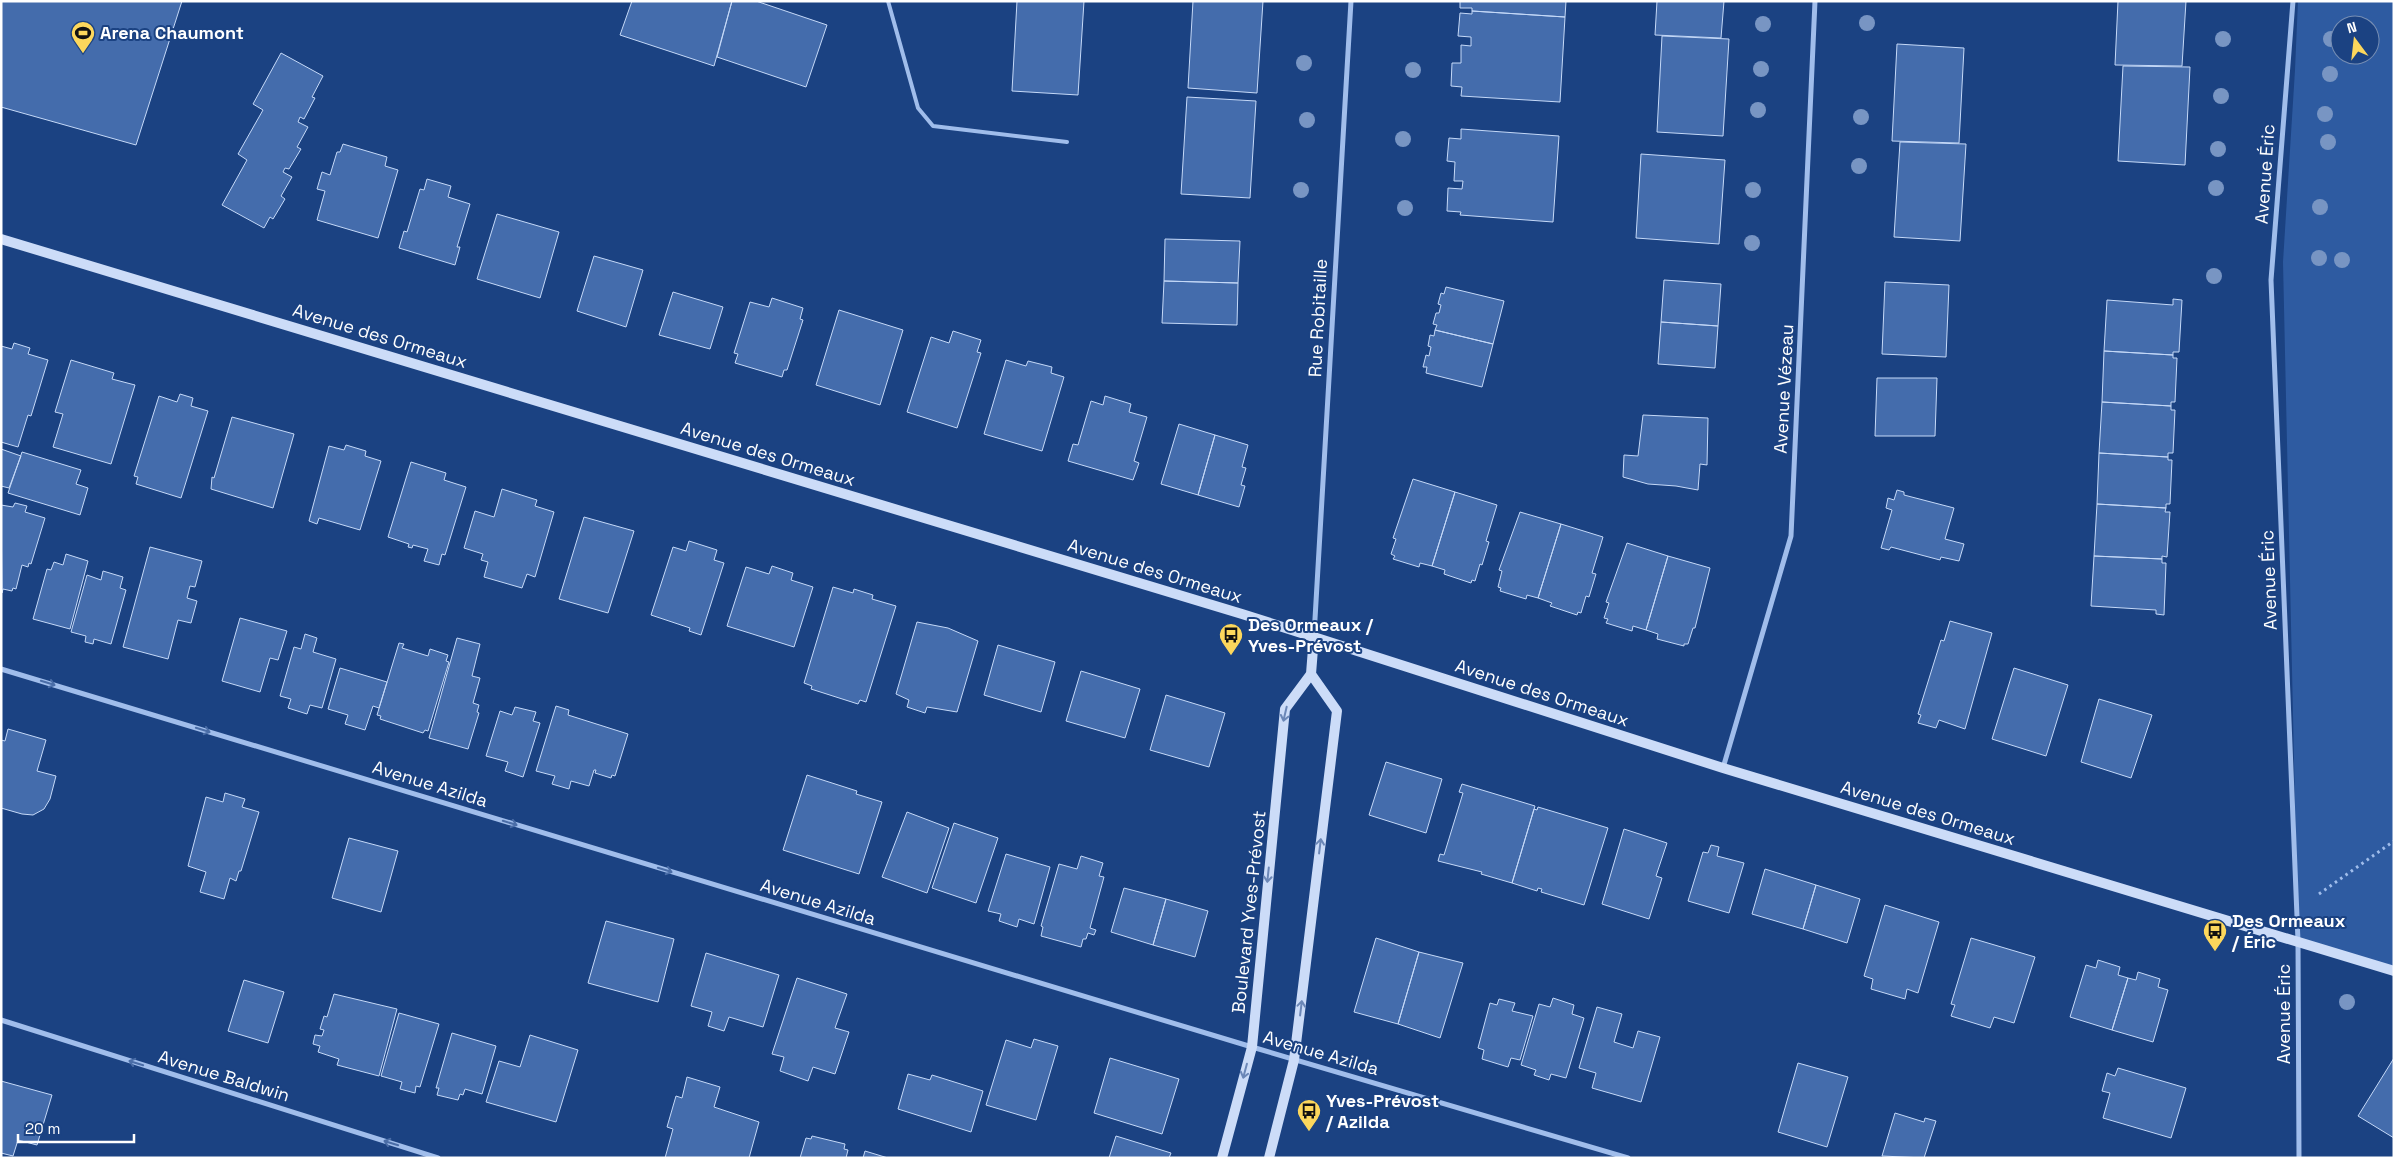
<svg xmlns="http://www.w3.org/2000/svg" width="2395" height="1159" viewBox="0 0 2395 1159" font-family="'Space Grotesk',sans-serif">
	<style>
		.green { fill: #2e5ba1; fill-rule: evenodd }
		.building { fill: #446cac; stroke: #c5d9f8 }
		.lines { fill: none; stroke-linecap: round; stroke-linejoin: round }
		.path { stroke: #a0bdeb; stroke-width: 3; stroke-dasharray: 2.5 4; stroke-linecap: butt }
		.lane { stroke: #a0bdeb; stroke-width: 4 }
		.street { stroke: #a0bdeb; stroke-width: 5 }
		.secondary { stroke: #ccdcf8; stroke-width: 10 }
		.tree { fill: #7895c3 }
		.oneway { stroke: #4a6da7 }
		.oneway2 { stroke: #6b87b7 }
		.labels { text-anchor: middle; stroke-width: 4; stroke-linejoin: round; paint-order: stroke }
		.poi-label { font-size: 18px; font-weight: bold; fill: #fff; stroke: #1b4282; text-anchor: start }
		.street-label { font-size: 18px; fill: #fff; stroke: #1b4282 }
	</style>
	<rect width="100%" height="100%" fill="#1b4282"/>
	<path class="green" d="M2298,1h96v970l-96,-30 -15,-679 12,-192zM2340,25h30v30h-30z"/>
	<path class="building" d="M1,1h181l-46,144 -135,-38z
		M632,1h100l-18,65 -94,-31z
		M732,1h24l71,24 -21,62 -89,-30z
		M1017,1h67l-6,94 -66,-4z
		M1193,1h70l-6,92 -69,-5z
		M1460,1h106l-1,16 -93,-6v-3h-12z
		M1657,1h67l-3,37 -66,-3z
		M2118,1h68l-4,65 -67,-1z
		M1472,11l93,6 -5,85 -99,-6 1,-9 -11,-1 1,-23h9v-18l10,1v-9l-13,-1 2,-23 12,1z
		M1662,36l67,3 -6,97 -66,-4z
		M1897,44l67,4 -5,95 -67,-2z
		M281,53l42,23 -11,21 3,1 -11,21 -4,-2 -2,5 10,5 -11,20 4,2 -12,20 -4,-1 -2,4 9,5 -11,19 4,3 -12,20 -3,-2 -6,11 -42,-23 25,-45 -9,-6 25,-44 -10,-6z
		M2123,66l67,1 -5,98 -67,-4z
		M1187,97l69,4 -6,97 -69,-4z
		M1461,129l98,7 -6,86 -93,-7 1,-3 -14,-1 1,-23 14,1 1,-8h-9l1,-19 -8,-1 2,-23 12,1z
		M1900,142l66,2 -6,97 -66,-4z
		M343,144l44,13 -2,9 13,4 -20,68 -61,-18 8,-29 -8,-2 5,-17 8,3 7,-23h3z
		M1641,154l84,6 -6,84 -83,-6z
		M427,179l24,7 -3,11 22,7 -13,43h3l-5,18 -56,-17 5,-17 3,1 13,-43 4,1z
		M497,214l62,18 -19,66 -63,-19z
		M1165,239l75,2 -2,42 -74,-2z
		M594,256l49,14 -17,57 -49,-16z
		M1664,280l57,4 -3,42 -57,-4z
		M1164,281l74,2 -1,42 -75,-2z
		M1885,282l64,3 -3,72 -64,-3z
		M1446,287l58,14 -11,43 -58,-14 2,-5 -4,-1 3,-11h3l2,-8 -3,-1 3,-11 3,1z
		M673,292l50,15 -13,42 -51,-14z
		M772,298l31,10 -3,11 3,1 -16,50h-3l-2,7 -47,-14 3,-9 -4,-1 16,-51 19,5z
		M2173,299l9,1 -3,52h-6v3l-69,-4 3,-51 66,5z
		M839,310l64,20 -23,75 -64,-20z
		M1661,322l57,4 -3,42 -57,-4z
		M1435,330l58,14 -11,43 -56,-14 1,-6h-4l3,-12 3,1 2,-9 -3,-1 2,-11 4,1z
		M953,331l28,9 -4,12 4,1 -24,75 -50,-16 24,-75 18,6z
		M14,343l16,5 -2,6 20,6 -17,56 -3,-1 -10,32 -17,-5v-96l11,3z
		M2104,351l69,4v3h4l-2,44h-4v4l-69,-4z
		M71,360l43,13 -2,6 23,6 -24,79 -58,-17 10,-33 -8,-2z
		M1006,360l20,6 2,-5 24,6 -1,6 13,4 -22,74 -58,-17z
		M1877,378h60l-2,58h-60z
		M180,394l13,4 -2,8 17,5 -27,87 -45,-14 2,-7 -4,-1 25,-80 18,6z
		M1105,396l26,8 -2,8 18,5 -13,44 5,2 -6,17 -65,-19 5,-17 5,1 13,-44 12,4z
		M2102,402l69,4v4h4l-2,43h-5v4l-69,-4z
		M1643,415l65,3 -1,47 -7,-1 -2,26 -22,-4 -28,-2 -25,-7 1,-22 14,1z
		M232,417l62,17 -21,74 -62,-19 1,-12 2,1z
		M1179,424l36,11 -17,60 -37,-11z
		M1215,435l33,10 -6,22 4,1 -5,17 4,1 -6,21 -41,-12z
		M346,445l20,6 -1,5 16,5 -21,69 -41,-12 -2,6 -8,-3 20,-75 15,4z
		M1,449l20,7 -12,32 -8,-2z
		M22,452l59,18 -5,14 12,4 -8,27 -72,-22z
		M2099,453l69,4v3h4l-2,44h-4v4l-69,-4z
		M411,462l35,11 -2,7 22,7 -21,68 -3,-1 -3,11 -15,-4 4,-12 -15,-4 -1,3 -4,-1 1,-3 -21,-7z
		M1413,479l42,13 -23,74 -12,-3 -1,4 -26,-8 2,-3 -4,-2 5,-15 -3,-1z
		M502,489l35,11 -2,6 19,6 -19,65 -8,-3 -5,14 -38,-11 4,-15 -7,-2 2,-6 -19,-6 11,-37 19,6z
		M1897,490l7,2v3l50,13 -9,31 19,5 -5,17 -18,-4 -1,3 -49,-13 -2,3 -8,-2 11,-38 -6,-2 2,-10 6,2z
		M1455,492l42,13 -11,36 3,1 -7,23 -2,-1 -5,17 -3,-1 -1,3 -27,-9 1,-4 -13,-4z
		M15,503l12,3 -2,6 20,6 -14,46 -2,-1 -1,4 -6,-2 -6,24 -3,-1 -1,3 -9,-2 -1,4 -1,-88 12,2z
		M2097,504l69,4 -1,4h5l-3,45 -5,-1v3l-68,-3z
		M1520,512l41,12 -23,74 -11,-3 -1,4 -26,-8 1,-3 -3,-1 4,-16 -3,-1z
		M584,517l50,14 -26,82 -49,-14z
		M1561,524l42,13 -11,36 4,1 -7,23 -3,-1 -5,17 -3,-1 -1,3 -27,-9 2,-3 -14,-5z
		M689,541l28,9 -3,10 10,3 -23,72 -12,-4 1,-3 -39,-13 22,-68 13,4z
		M1627,543l41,13 -22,74 -13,-4 -1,5 -26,-8 2,-4 -4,-1 5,-15 -3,-1z
		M150,547l52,14 -7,26 -5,-1 -3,12 10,3 -6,22 -13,-3 -10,39 -45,-12z
		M66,554l22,7 -18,68 -37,-10 14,-50 4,1 3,-8 9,3z
		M1668,556l42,12 -15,60h-2l-5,16h-4v2l-27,-7 1,-5 -12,-4z
		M2094,556l68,3v4h4l-2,52 -8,-1v-4l-65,-4z
		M772,566l21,7 -2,7 22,7 -19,60 -67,-21 19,-59 23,7z
		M103,571l20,6 -3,11 6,2 -15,54 -17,-5 -1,5 -8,-2 1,-6 -15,-4 16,-57 14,5z
		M833,587l20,6 1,-4 19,6 -1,4 24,7 -30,96 -6,-2 -2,4 -47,-15 1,-3 -8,-3z
		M240,618l47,13 -9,29 -8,-2 -10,34 -38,-11z
		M1950,621l42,12 -27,96 -26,-9 -3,8 -18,-5 3,-8 -3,-1 23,-74 3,1z
		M917,622l31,6 30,13 -21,71 -30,-5 -2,6 -18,-6 2,-7 -13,-6z
		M305,634l12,4 -4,14 23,7 -14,49 -12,-3 -3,9 -19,-6 3,-9 -11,-3 14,-49 7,2z
		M457,638l23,6 -8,32 8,2 -7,25 6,2 -2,7 2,1 -11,36 -39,-11z
		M399,643l5,1 -2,4 26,8 2,-7 18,6 -2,6 3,1 -21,69 -3,-1 -2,3 -43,-14 1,-3 -4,-1z
		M998,645l57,17 -14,50 -57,-17z
		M340,668l47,14 -8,26 -6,-2 -8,24 -20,-6 3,-9 -20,-6z
		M2014,668l54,17 -22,71 -54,-17z
		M1081,671l59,18 -15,49 -59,-17z
		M1166,695l59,18 -16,54 -59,-17z
		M2099,699l53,16 -21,63 -50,-16z
		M556,706l13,4 -1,5 60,19 -13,42 -3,-1 -1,3 -16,-5 1,-3h-2l-5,16 -18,-5 -2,8 -17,-5 3,-8 -19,-5z
		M515,707l21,5 -3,9 7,2 -17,54 -18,-6 3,-9 -22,-6 14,-45 12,4z
		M8,729l38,11 -9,31 19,5 -6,23 -6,10 -11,6 -11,-1 -21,-6v-68l4,1z
		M1386,762l56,17 -16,54 -57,-18z
		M807,775l50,16 -1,3 26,8 -23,72 -76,-24z
		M1462,784l73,22 -23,77 -31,-9 1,-2 -44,-11 2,-7 4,1 19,-62 -4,-1z
		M225,793l20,6 -3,8 17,5 -18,59h-2l-3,10 -6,-3 -6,21 -24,-7 6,-20 -18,-6 18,-69 17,5z
		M1538,807l70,21 -24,77 -43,-13 1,-3 -4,-1 -1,3 -25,-8 22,-74 3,1z
		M907,812l42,16 -22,65 -45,-16z
		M954,823l44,15 -22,65 -44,-15z
		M1624,829l43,14 -11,33 6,2 -13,41 -47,-15z
		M349,838l49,13 -17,61 -49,-14z
		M1711,845l8,2 -2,9 27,7 -15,50 -41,-12 15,-49 5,1z
		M1006,854l44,13 -16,57 -15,-5 -2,8 -18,-6 2,-7 -13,-3z
		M1081,856l22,7 -4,13 5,1 -14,51 6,2 -2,5 -6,-2 -2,6h-3l-2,8 -40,-11 2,-9 -2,-1 18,-62 18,5z
		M1765,869l51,16 -13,44 -51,-15z
		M1816,885l44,14 -13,44 -44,-14z
		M1124,888l42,11 -13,46 -42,-13z
		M1166,899l42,12 -13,46 -42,-12z
		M1885,905l54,17 -21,71 -11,-4 -2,10 -34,-10 2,-10 -9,-3z
		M606,921l68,18 -16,63 -70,-19z
		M1376,938l43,14 -21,72 -44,-12z
		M1971,938l64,19 -21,66 -20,-6 -4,11 -39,-12 4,-11 -4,-1z
		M1419,952l44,11 -23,75 -42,-14z
		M706,953l73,22 -16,52 -34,-10 -5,14 -16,-5 4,-14 -21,-6z
		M2098,960l22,7 -2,8 10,3 -16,52 -42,-13 16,-52 10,3z
		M2138,972l22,7 -2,8 10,3 -15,52 -41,-12 16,-52 8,2z
		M797,978l50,16 -12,34 14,4 -14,42 -22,-7 -5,14 -28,-10 4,-14 -12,-3z
		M244,980l40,12 -16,51 -40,-12z
		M334,994l63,15 -18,67 -42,-11 2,-6 -21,-7 2,-6 -7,-2 2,-9 7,1 2,-6 -4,-1 4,-13 3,1z
		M1553,998l21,7 -2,9 12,4 -18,60 -15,-4 -2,6 -15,-5 2,-5 -15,-5 18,-61 11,3z
		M1499,999l16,4 -3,8 21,5 -13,44 -9,-2 -3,9 -26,-8 2,-9 -6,-2 12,-45 7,2z
		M1597,1007l25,7 -8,28 19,6 5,-17 22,6 -19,65 -49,-14 4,-15 -17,-5z
		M399,1013l40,11 -19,63 -4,-1 -1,7 -15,-4 2,-7 -21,-6z
		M452,1033l44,13 -14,48 -17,-5 -2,6 -3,-1 -2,6 -21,-5 2,-7h-3z
		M530,1035l48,15 -22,72 -70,-20 13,-41 21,6z
		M1034,1039l24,7 -22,74 -50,-15 20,-65 25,8z
		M1110,1058l69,21 -17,55 -68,-21z
		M2394,1058v80l-36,-22z
		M1798,1063l50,14 -21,70 -49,-15z
		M2118,1068l68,20 -15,50 -68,-20 7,-25 -8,-2 5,-18 8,3z
		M908,1074l22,6 2,-5 51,16 -12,41 -73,-23z
		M687,1077l33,10 -6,20 45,15 -10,36h-84l8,-29 -6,-2 9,-31 6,2z
		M1,1081l51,14 -15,50 -19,-5 -5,16 -12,-3z
		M1895,1113l29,9 1,-4 11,3 -12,37 -42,-2z
		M812,1136l33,8 -1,5 4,1 -2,8h-46l6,-20 5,1z
		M1116,1136l55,17 -2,5h-60z
		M865,1151l23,7h-25z"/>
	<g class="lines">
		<path class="path" d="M2319,894l75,-53"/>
		<path class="lane" d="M888,1l30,107 15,18 134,16"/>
		<path class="street" d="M2293,1l-22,279 27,661 1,217
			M1314,636l37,-635
			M1,669l1251,378 376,111
			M1723,768l68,-232 24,-535
			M1,1020l437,138"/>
		<path class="secondary" d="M1,239l1241,375 481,154 671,203
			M1222,1158l30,-111 33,-338 26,-35 3,-38
			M1269,1158l25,-98 43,-349 -26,-37"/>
	</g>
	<g class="tree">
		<circle cx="1867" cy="23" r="8"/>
		<circle cx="1763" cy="24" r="8"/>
		<circle cx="2223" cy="39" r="8"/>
		<circle cx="2331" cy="39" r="8"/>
		<circle cx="1304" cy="63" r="8"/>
		<circle cx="1761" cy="69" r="8"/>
		<circle cx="1413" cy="70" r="8"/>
		<circle cx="2330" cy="74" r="8"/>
		<circle cx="2221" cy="96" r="8"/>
		<circle cx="1758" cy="110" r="8"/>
		<circle cx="2325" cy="114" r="8"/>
		<circle cx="1861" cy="117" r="8"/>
		<circle cx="1307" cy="120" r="8"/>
		<circle cx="1403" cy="139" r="8"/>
		<circle cx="2328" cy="142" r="8"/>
		<circle cx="2218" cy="149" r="8"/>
		<circle cx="1859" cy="166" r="8"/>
		<circle cx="2216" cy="188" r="8"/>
		<circle cx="1301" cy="190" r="8"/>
		<circle cx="1753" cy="190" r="8"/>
		<circle cx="2320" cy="207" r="8"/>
		<circle cx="1405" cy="208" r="8"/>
		<circle cx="1752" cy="243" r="8"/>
		<circle cx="2319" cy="258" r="8"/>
		<circle cx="2342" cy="260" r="8"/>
		<circle cx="2214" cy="276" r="8"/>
		<circle cx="2347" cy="1002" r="8"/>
	</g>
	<defs><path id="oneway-shaft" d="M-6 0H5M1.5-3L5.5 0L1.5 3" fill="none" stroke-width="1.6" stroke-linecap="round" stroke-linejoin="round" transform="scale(1.25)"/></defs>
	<g class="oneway">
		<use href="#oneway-shaft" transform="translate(48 683) rotate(17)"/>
		<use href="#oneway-shaft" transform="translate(203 730) rotate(17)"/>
		<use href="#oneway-shaft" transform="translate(510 823) rotate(17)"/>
		<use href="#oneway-shaft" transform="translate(665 870) rotate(17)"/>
		<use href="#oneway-shaft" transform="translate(136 1063) rotate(-163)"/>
		<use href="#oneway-shaft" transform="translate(391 1143) rotate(-163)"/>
	</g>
	<g class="oneway2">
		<use href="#oneway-shaft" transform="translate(1285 714) rotate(103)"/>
		<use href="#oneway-shaft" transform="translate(1320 846) rotate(-83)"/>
		<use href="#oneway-shaft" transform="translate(1268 875) rotate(96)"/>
		<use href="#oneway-shaft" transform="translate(1301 1008) rotate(-83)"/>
		<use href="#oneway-shaft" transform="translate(1245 1071) rotate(105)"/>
	</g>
	<defs>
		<g id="stadium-pin" transform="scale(1.25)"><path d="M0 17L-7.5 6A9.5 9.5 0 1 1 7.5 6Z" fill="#fcd75c" stroke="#1b4282"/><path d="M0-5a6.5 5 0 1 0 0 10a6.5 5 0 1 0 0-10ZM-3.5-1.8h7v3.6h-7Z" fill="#111"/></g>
		<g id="bus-pin" transform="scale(1.25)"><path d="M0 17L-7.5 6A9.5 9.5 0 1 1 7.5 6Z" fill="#fcd75c" stroke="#1b4282"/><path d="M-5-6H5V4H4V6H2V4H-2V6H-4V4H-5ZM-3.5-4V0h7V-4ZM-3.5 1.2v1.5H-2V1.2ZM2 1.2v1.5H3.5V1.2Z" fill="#111"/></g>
	</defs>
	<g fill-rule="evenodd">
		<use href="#stadium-pin" x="83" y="33"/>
		<use href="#bus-pin" x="1231" y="635"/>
		<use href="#bus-pin" x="2215" y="931"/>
		<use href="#bus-pin" x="1309" y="1111"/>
	</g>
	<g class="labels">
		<g class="poi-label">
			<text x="100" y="39">Arena Chaumont</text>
			<text x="1248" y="631">Des Ormeaux /<tspan x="1248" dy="21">Yves-Prévost</tspan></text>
			<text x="2232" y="927">Des Ormeaux<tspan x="2232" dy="21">/ Éric</tspan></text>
			<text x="1326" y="1107">Yves-Prévost<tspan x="1326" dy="21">/ Azilda</tspan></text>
		</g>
		<g class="street-label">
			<text transform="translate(2265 174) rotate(-86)" y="6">Avenue Éric</text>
			<text transform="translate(1318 318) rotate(-87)" y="6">Rue Robitaille</text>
			<text transform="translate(380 336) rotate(17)" y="6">Avenue des Ormeaux</text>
			<text transform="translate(1784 389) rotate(-87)" y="6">Avenue Vézeau</text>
			<text transform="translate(768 454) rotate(17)" y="6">Avenue des Ormeaux</text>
			<text transform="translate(1155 571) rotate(17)" y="6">Avenue des Ormeaux</text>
			<text transform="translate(2269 580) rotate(-92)" y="6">Avenue Éric</text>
			<text transform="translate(1542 693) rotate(18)" y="6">Avenue des Ormeaux</text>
			<text transform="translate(430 784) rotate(17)" y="6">Avenue Azilda</text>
			<text transform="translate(1928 813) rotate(17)" y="6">Avenue des Ormeaux</text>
			<text transform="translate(818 902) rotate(17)" y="6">Avenue Azilda</text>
			<text transform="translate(1249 912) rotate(-84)" y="6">Boulevard Yves-Prévost</text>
			<text transform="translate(2284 1014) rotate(-90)" y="6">Avenue Éric</text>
			<text transform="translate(1321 1053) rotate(16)" y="6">Avenue Azilda</text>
			<text transform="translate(224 1076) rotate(17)" y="6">Avenue Baldwin</text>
		</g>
	</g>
	<rect width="2395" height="1159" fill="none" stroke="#ffffff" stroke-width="5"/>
	<g transform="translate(2355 40) rotate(345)"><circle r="24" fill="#1b4282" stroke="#768eb4"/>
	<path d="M0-4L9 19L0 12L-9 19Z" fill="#fcd75c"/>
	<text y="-8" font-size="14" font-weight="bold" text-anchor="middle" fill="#ffffff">N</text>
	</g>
	<path d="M18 1134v8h116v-8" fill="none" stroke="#ffffff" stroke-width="2.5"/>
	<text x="25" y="1134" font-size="15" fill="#ffffff" stroke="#1b4282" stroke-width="4" paint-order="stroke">20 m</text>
</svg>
